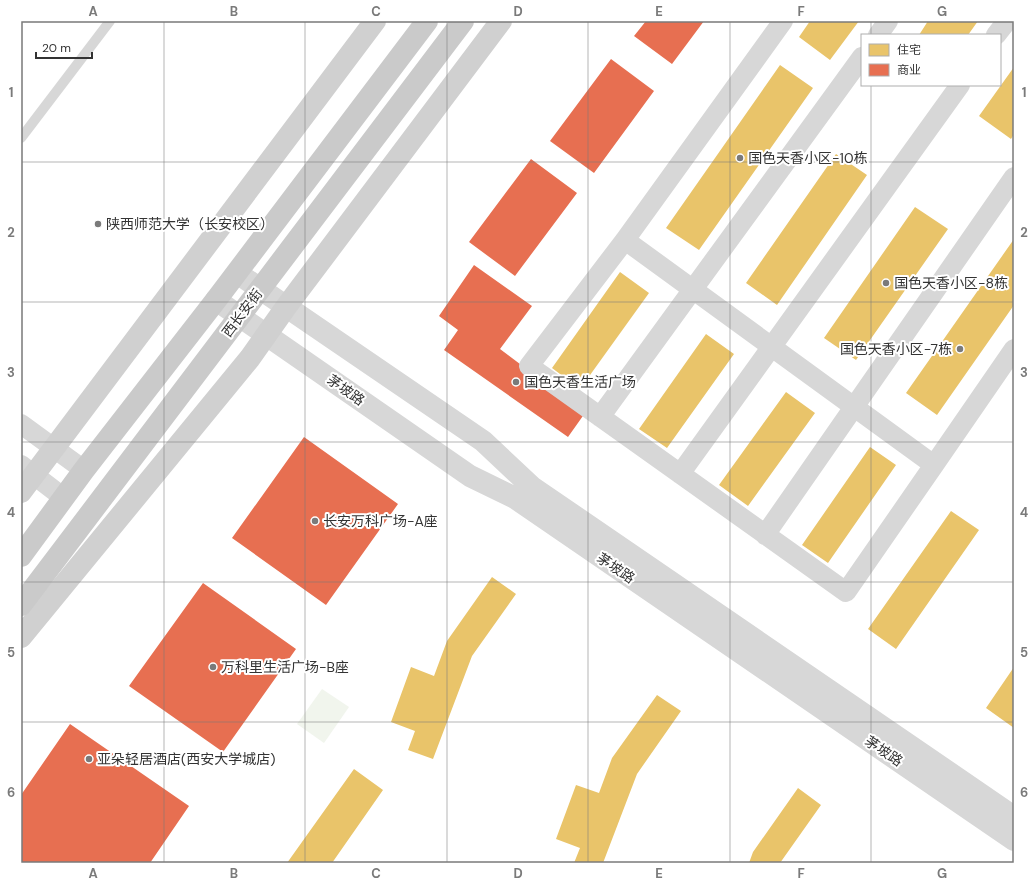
<svg xmlns="http://www.w3.org/2000/svg" width="1035" height="884" viewBox="0 0 1035 884" font-family="'DM Sans','Noto Sans SC',sans-serif">
	<style>
		.green { fill: #f1f5ed }
		.homes { fill: #e9c46a }
		.shops { fill: #e76f51 }
		.lines { fill: none; stroke-linecap: round; stroke-linejoin: round }
		.service { stroke: #d7d7d7; stroke-width: 10 }
		.minor { stroke: #d7d7d7; stroke-width: 20 }
		.tertiary { stroke: #d7d7d7; stroke-width: 22 }
		.secondary { stroke: #d0d0d0; stroke-width: 22 }
		.primary { stroke: #cacaca; stroke-width: 22 }
		.grid { fill: none; stroke: #7a7a7a; stroke-width: 1; stroke-opacity: 0.55 }
		.poi-dot { fill: #7a7a7a; stroke: #fff; stroke-width: 1.5 }
		.labels { text-anchor: middle; stroke-width: 4; stroke-linejoin: round; paint-order: stroke }
		.poi-label { font-size: 14px; fill: #333; stroke: #fff; text-anchor: start }
		.street-label { font-size: 14px; fill: #333; stroke: #fff }
		.neatline { fill: none; stroke: #7a7a7a; stroke-width: 1.5 }
		.grid-label { font-size: 13px; text-anchor: middle; font-weight: bold; fill: #7a7a7a }
	</style>
	<rect width="100%" height="100%" fill="#fff"/>
	<path class="green" d="M322,689l27,18 -25,36 -27,-19z"/>
	<path class="homes" d="M810,21h49l-29,39 -31,-23z
		M928,21h50l-10,14h-49z
		M780,65l33,23 -114,162 -33,-22z
		M1014,67v67l-3,5 -32,-23z
		M836,154l31,21 -90,130 -31,-22z
		M915,207l33,22 -92,131 -32,-22z
		M1014,239v66l-77,110 -31,-22z
		M620,272l29,21 -69,96 -28,-21z
		M706,334l28,20 -67,94 -28,-19z
		M786,392l29,21 -67,93 -29,-21z
		M870,447l26,18 -68,98 -26,-18z
		M951,511l28,19 -83,119 -28,-20z
		M492,577l24,17 -44,62 -39,103 -25,-9 7,-19 -24,-9 20,-55 23,9 13,-35z
		M1014,667v61l-28,-20z
		M657,695l24,16 -44,63 -34,89h-29l6,-15 -24,-9 20,-54 23,8 13,-35z
		M354,769l29,21 -51,73h-45z
		M798,788l23,17 -41,58h-31l4,-11z"/>
	<path class="shops" d="M646,21h58l-32,43 -38,-28z
		M611,59l43,32 -60,82 -44,-32z
		M531,159l46,34 -62,83 -46,-34z
		M474,265l58,41 -32,43 85,64 -17,24 -124,-87 14,-20 -19,-14z
		M304,437l94,67 -72,101 -94,-67z
		M203,583l93,66 -73,103 -94,-66z
		M70,724l119,82 -39,57h-129v-68z"/>
	<g class="lines">
		<path class="service" d="M21,138l89,-117"/>
		<path class="minor" d="M783,21l-158,219 -96,126 317,226 88,-127
			M878,35l10,-14
			M996,35l11,-14
			M625,240l309,225 80,-116
			M600,417l262,-360
			M21,424l63,46
			M21,465l43,33
			M680,474l280,-389
			M765,535l249,-358"/>
		<path class="tertiary" d="M237,273l246,168 49,46 482,330
			M216,300l254,176 45,22 499,342"/>
		<path class="secondary" d="M21,492l354,-471
			M21,637l229,-279 36,-51 215,-286"/>
		<path class="primary" d="M21,556l63,-86 132,-170 211,-279
			M21,605l442,-584"/>
	</g>
	<path class="grid" d="M164,21v842M305,21v842M447,21v842M588,21v842M730,21v842M871,21v14M871,85v778M21,162h993M21,302h993M21,442h993M21,582h993M21,722h993"/>
	<g class="poi-dot">
		<circle cx="740" cy="158" r="4"/>
		<circle cx="98" cy="224" r="4"/>
		<circle cx="886" cy="283" r="4"/>
		<circle cx="960" cy="349" r="4"/>
		<circle cx="516" cy="382" r="4"/>
		<circle cx="315" cy="521" r="4"/>
		<circle cx="213" cy="667" r="4"/>
		<circle cx="89" cy="759" r="4"/>
	</g>
	<g class="labels">
		<g class="poi-label">
			<text x="748" y="163">国色天香小区-10栋</text>
			<text x="106" y="229">陕西师范大学（长安校区）</text>
			<text x="894" y="288">国色天香小区-8栋</text>
			<text x="952" y="354" text-anchor="end">国色天香小区-7栋</text>
			<text x="524" y="387">国色天香生活广场</text>
			<text x="323" y="526">长安万科广场-A座</text>
			<text x="221" y="672">万科里生活广场-B座</text>
			<text x="97" y="764">亚朵轻居酒店(西安大学城店)</text>
		</g>
		<g class="street-label">
			<text transform="translate(242 313) rotate(-53)" y="5">西长安街</text>
			<text transform="translate(346 390) rotate(35)" y="5">茅坡路</text>
			<text transform="translate(616 568) rotate(34)" y="5">茅坡路</text>
			<text transform="translate(884 751) rotate(34)" y="5">茅坡路</text>
		</g>
	</g>
	<rect width="1035" height="884" fill="none" stroke="#ffffff" stroke-width="44"/>
	<rect x="861" y="34" width="140" height="52" fill="#ffffff" stroke="#adadad"/>
	<rect x="869" y="44" width="20" height="12" fill="#e9c46a" stroke="#adadad"/>
	<text x="897" y="54" font-size="12" fill="#333333">住宅</text>
	<rect x="869" y="64" width="20" height="12" fill="#e76f51" stroke="#adadad"/>
	<text x="897" y="74" font-size="12" fill="#333333">商业</text>
	<path d="M36 52v6h56v-6" fill="none" stroke="#333333" stroke-width="2"/>
	<text x="42" y="52" font-size="12" fill="#333333" stroke="#ffffff" stroke-width="3" paint-order="stroke">20 m</text>
	<rect x="22" y="22" width="991" height="840" class="neatline"/>
	<g class="grid-label">
		<text x="93" y="16">A</text>
		<text x="234" y="16">B</text>
		<text x="376" y="16">C</text>
		<text x="518" y="16">D</text>
		<text x="659" y="16">E</text>
		<text x="801" y="16">F</text>
		<text x="942" y="16">G</text>
		<text x="11" y="97">1</text>
		<text x="1024" y="97">1</text>
		<text x="11" y="237">2</text>
		<text x="1024" y="237">2</text>
		<text x="11" y="377">3</text>
		<text x="1024" y="377">3</text>
		<text x="11" y="517">4</text>
		<text x="1024" y="517">4</text>
		<text x="11" y="657">5</text>
		<text x="1024" y="657">5</text>
		<text x="11" y="797">6</text>
		<text x="1024" y="797">6</text>
		<text x="93" y="878">A</text>
		<text x="234" y="878">B</text>
		<text x="376" y="878">C</text>
		<text x="518" y="878">D</text>
		<text x="659" y="878">E</text>
		<text x="801" y="878">F</text>
		<text x="942" y="878">G</text>
	</g>
</svg>
